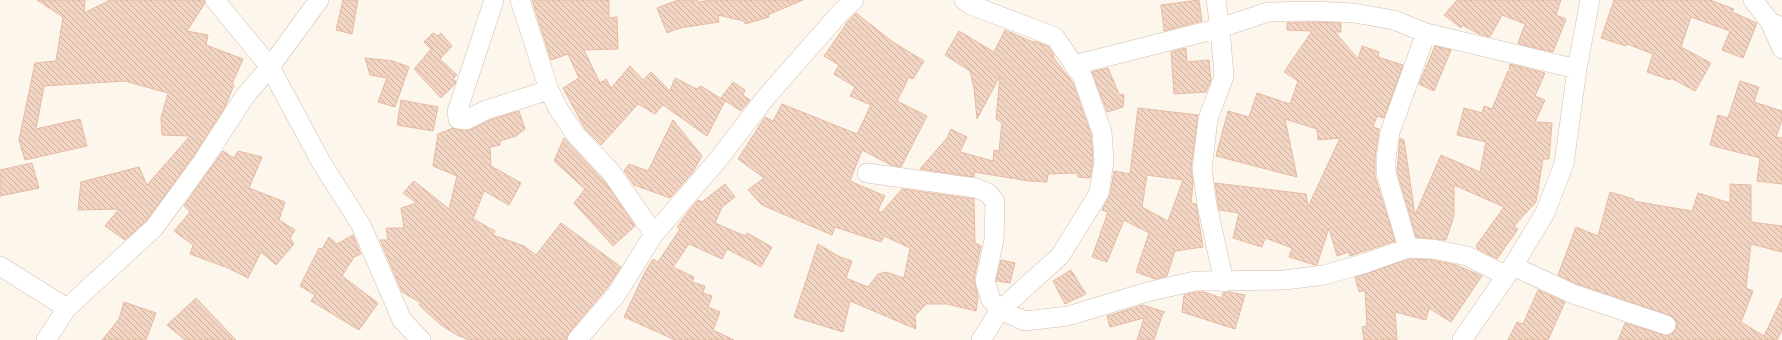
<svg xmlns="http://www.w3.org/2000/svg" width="1782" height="340" viewBox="0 0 1782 340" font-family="'Noto Sans',sans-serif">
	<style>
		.building { fill: url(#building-back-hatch); stroke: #e6bba3; fill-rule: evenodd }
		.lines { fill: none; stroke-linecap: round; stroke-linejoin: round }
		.minor-casing { stroke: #d1beb0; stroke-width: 20 }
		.minor { stroke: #fff; stroke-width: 19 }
	</style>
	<defs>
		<pattern id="building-back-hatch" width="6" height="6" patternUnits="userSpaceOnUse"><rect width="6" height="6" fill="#f3d5c3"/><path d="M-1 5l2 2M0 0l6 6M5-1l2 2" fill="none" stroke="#cab0a1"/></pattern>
	</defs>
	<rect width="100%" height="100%" fill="#fdf6ec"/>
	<path class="building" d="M37,0h48l-1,13 26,-13h94l1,3 -18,28 21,4 -2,10 37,14 -11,25 2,1 -9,22 -31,48 -48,66 -21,19 -20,-14 14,-17 -41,1 3,-28 58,-15 8,18 43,-49 -28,-1 -1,-17 7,-25 -43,-12 -81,5 -8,43 44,-10 7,27 -62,14 -6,-20 16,-77 21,-2 7,-44z
		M343,0h15l-6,34 -16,-4z
		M532,0h77v18l8,-1 1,32 -34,1 16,33 6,-4 5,9 19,-22 13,14 8,-8 19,19 5,-13 22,11 4,-3 24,15 -18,35 -44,-31 -8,9 -17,-10 -37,41 -16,-16 -22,-41 16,-10 -11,-24 -17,6z
		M678,0h19l1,2 13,-2h92l-35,15 1,2 -24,7 -1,-3 -26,-6 1,7 -39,6 -13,5 -10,-25z
		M1199,0l3,21 -38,10 -3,-26z
		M1457,0h104l-5,15 10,4 -13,33 -34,-8 -1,-1 7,-19 -23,-9 -12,22 -11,-3 -17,-9 -1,3 -17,-13z
		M1614,0h96l24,9 -2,3 25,11 -14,35 -21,-8 8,-19 -39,-14 -10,30 30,16 -16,28 -24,-13 -1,2 -23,-8 6,-18 -26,-10 -1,2 -25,-8z
		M856,13l37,29 31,19 -11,18 -4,-2 -12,24 30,15 -26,51 -10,-2 -29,-15 -12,31 35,15 -7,14 3,3 21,-24 72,10 1,44 6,3 -7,33 4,18 -2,14 -29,-7h-21l-11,12 1,13 -66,-28 -7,31 -49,-15 24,-73 22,13 12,4 -6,17 22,9 10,-13 8,-2 18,6 6,-30 -26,-12 -3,6 -46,-15 -3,8 -70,-30 -14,-15 16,-12 -26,-19 27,-42 8,4 9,-17 75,30 14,-29 -21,-9 5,-9 -21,-13 5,-9 -15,-9 25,-36z
		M1313,22l28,1v9h-6l23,27 4,-13 17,6 -1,5 25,8 -19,53 -7,-2 -4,11 6,2 -4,29v18l20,65 -45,15 -1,-4 -12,4 -8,-28 -12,37h-2l-26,-8 3,-9 -27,-10 -3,9 -29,-9 6,-25 -20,-3 -4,-27 91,11 2,13 32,-69 -22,2 -1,-11 -32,-10 12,58 -81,-21 12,-45 21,6 8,-24 33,11 8,-23 -14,-9 28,-41 -25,-1v-7z
		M1005,30l28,12 1,-1 14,5 6,9 -1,2 20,26 18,51 2,27 -3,17 -12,-1v-4l-30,1 -1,8 -18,-1 -55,-9v5l-54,-8 27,-31 4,-9 16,8 -7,15 33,9 1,-11 5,1 2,-20 1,-8 -6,-4 4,-43 -23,43 -3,-31 -4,-17 -25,-16 14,-24 35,21z
		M433,33l5,3 3,-3 11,13 -12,13 17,16 -4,4 3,2 -1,3 -14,14 -27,-29 17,-20 -7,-7z
		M1435,46l16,4 -17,41 -15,-7z
		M1186,48l1,14 22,-2 2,20 -5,12 -32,2 -3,-42z
		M365,58l28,3 16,6 -14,40 -17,-5 9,-24 -17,-3z
		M1510,64l35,9 -10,23 10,4 -10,22 17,1 -3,36h-6l-7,43 -22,24 4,3 -21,30 -19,-10 -2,-3 28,-39 -50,-22v31l-8,24 -30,-3 -19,-66 3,-33 4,2 11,75 26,-60 39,17 6,-30 -29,-7 7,-27 18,5 2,-7 8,3 16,-38 7,4 -6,-6z
		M1108,68l11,26 5,1 -1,12 -16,5 -15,-40z
		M1740,81l19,6 -5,15 28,9v9l-6,17 6,1v46l-25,-3 3,-23 -50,-13 8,-30 10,3z
		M733,82l12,8 -2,5 7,5 -9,11 -20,-13z
		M401,100l37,7 -5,24 -36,-6z
		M1138,108l60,7 -7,53 2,15 -2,20 5,1 7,43 -28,4 -8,25 -12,3 -19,-7 13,-39 -25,-13 -17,42 -15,-5 16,-45 -6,-2 8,-15 4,-24 16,3zM1147,175l36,5 -15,41 -26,-14z
		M519,111l6,18 -9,7 -16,5v4l-10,2 1,19 30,17 -12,22 -25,-14 -11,28 22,12 -2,4 31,11 12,9 25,-32 60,44 -14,21 -38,45 -3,7h-97l-12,-5 -16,-10 -22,-20 2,-2 -19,-11 -22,-52h8l-2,-12h18l-3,-20 16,-5 -14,-10 11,-12 35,28 8,-33 -24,-10 5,-32 15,-6 12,3 5,-1 20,-10z
		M673,120l29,36 -9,16 -23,26 -36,-13 -10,-14 5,-7 19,7z
		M564,138l42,45 29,43 -22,20 -39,-43 11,-14 -31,-28z
		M223,151l11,7 4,-7 24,6 -13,31 36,14 -6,18 16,10 -5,8 4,6 -18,21 -15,-13 -13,26 -20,-10 -38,-14 3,-9 -19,-14 16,-19 -6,-6z
		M32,163l7,25 -39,8v-26z
		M725,184l10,13 -13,10 -7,16 30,13 2,-3 25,14 -11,20 -34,-18 -5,10 -33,-15 -16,23 21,10 -2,5 13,4 -2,7 9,3 -4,11 12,5 -7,18 21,10h-59l-51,-23 21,-45 8,-13 5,3 22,-33 -3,-2 14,-19 7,-8 4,2z
		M1730,184l21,1v37l31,4v26l-31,-8 -5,44 7,3 -12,31 23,14 18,-38v32l-5,10h-159l7,-17 43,13 5,-3 3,-4 1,-7 -8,-7 -92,-31 -19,-9 18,-48 22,9 12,-44 24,7 -1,2 59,10 6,-18 32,10z
		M353,235l8,19 -7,3 -12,19 36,27 -19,27 -48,-29 4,-6 -15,-9 19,-38 3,1 7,-12 8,7z
		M1410,259l22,1 24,5 26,11 -31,46 -22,-14 -3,12 -31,-8 2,28h-33l-2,-13 5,-1 -2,-36 -6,2 -4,-15z
		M1001,260l14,3 -5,20 -14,-2z
		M1071,270l15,24 -21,10 -12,-23z
		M1538,290l27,12 -17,38h-40l9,-18 6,2z
		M1196,292h8l18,6 1,-5 6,-1 16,3 -10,34 -53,-17 2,-17z
		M196,298l40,42h-51l-18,-15z
		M124,302l32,11 -10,27h-44l17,-21z
		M1143,305l22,7 -2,1 -9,27h-17l7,-22 -34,9 -3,-11z"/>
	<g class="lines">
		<g class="minor-casing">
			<path id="minor" d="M215,0l55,67 51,95 40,63 41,95 19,20
				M494,0l-32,97 -5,15 1,7 8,1 20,-10 63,-20
				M520,0l29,90 10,20 17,25 35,37 43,62
				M964,0l7,5 84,32 28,41 19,54 2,29 -5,32 -39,63 -60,54 -19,30
				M1216,0l4,28 4,48 -16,43 -6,50 5,36 17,77
				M1753,0l17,22 12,5
				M1770,22l12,27
				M1074,65l146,-37 48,-16 45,-1 41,2 40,7 32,13 151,36
				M867,173l109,15 12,5 7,9 -1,38 -9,41 6,19 9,10 25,11 43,-5 79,-24 48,-11 90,-1 39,-5 42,-12 42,-15 25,1 34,7 38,19
				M1408,248l-22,-75v-14l4,-27 36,-99
				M0,266l67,42
				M1513,266l60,28 93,31
				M46,340l21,-32 87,-80 49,-67 42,-65 25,-29 49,-67
				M577,340l39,-45 38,-61 63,-73 50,-65 73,-83 14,-13
				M1462,340l51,-74 32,-53 19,-49 13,-95 13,-69"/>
		</g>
		<use href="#minor" class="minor"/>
	</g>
</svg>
